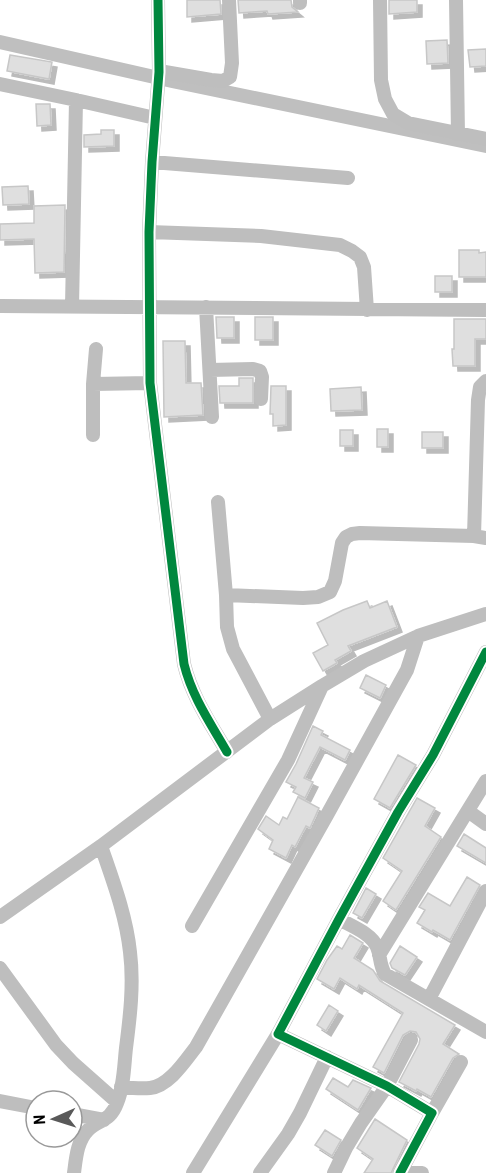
<svg xmlns="http://www.w3.org/2000/svg" width="486" height="1173" viewBox="0 0 486 1173" font-family="'Roboto Condensed',sans-serif">
	<style>
		.lines { fill: none; stroke-linecap: round; stroke-linejoin: round }
		.canal { stroke: #bfbfbf; stroke-width: 14 }
		.building { fill: #dfdfdf; stroke: #c7c7c7; stroke-width: 1.5; filter: url(#shadow) }
		.street { stroke: #bebebe; stroke-width: 14 }
		.cycleway-casing { stroke: #fff; stroke-width: 13 }
		.cycleway { stroke: #00873e; stroke-width: 9 }
	</style>
	<defs>
		<filter id="shadow"><feDropShadow dx="5" dy="5" stdDeviation="0" flood-color="#0004"/></filter>
	</defs>
	<rect width="100%" height="100%" fill="#fff"/>
	<g class="lines">
		<path class="canal" d="M0,42l172,39 314,65"/>
	</g>
	<path class="building" d="M187,0h33l1,14 -34,3z
		M238,0h53l1,7 6,5 -30,2 -1,-3 -28,2z
		M389,0h28v12l-28,2z
		M447,40l1,23 -21,1 -1,-23z
		M486,49v17l-16,1 -2,-17z
		M10,55l42,7 -3,17 -42,-8z
		M36,104h14l1,21 -14,1z
		M101,130h13v16l-30,1v-12l17,-1z
		M28,186l1,18 -26,1 -1,-18z
		M65,205l-1,67 -29,1 -1,-34 -34,1v-16l34,-1v-17z
		M459,250h20v3l7,-1v25h-27z
		M435,276h17v16h-17z
		M216,317h18v21h-17z
		M255,317h18v23h-18z
		M454,319h32v20h-11v27h-22l-1,-17h2z
		M163,341h22l1,42h15l2,32 -39,2z
		M239,378h14v25h-33l-1,-17h20z
		M271,386h15v39l-13,1v-12h-3z
		M361,387l1,23 -31,1 -1,-22z
		M377,429h11v18h-11z
		M340,430h13v16h-13z
		M422,432h21v16h-21z
		M367,601l3,7 17,-7 10,26 -49,19 3,5 -16,9 2,3 -14,8 -10,-18 15,-8 -11,-22 26,-13z
		M366,675l20,10 -6,13 -20,-10z
		M313,726l10,5 -2,4 29,15 -5,10 -25,-13 -16,31 9,4 -8,16 -12,-6 3,-5 -10,-5 10,-18z
		M398,755l18,10 -26,43 -16,-9z
		M298,797l21,11 -9,20 -4,-2 -11,21 -3,-2 -6,13 -17,-9 4,-9 -15,-11 8,-13 13,9 4,-8 4,2z
		M417,798l18,10 -10,18 16,11 -45,73 -13,-9 19,-30 -19,-13z
		M464,834l22,14v15l-29,-17z
		M467,877l13,8 -30,55 -17,-10 -1,2 -15,-9 8,-13 -6,-3 9,-14 22,13z
		M366,888l10,6 -14,24 -9,-5z
		M350,935l13,8 -9,15 19,12 7,11 75,44 -12,19 16,10 -6,4 -22,39 -14,-8 -1,2 -17,-9 20,-38 1,-5 -4,-7 -6,-1 -7,4 -19,38 -11,-6 30,-54 -44,-28 -2,4 -17,-11 -6,11 -17,-10 10,-19 10,-14 5,3z
		M400,946l17,11 -12,18 -13,-7 -2,-5z
		M329,1005l9,6 -12,20 -9,-6z
		M333,1078l15,9 5,-7 18,8 -13,22 -32,-21z
		M375,1119l32,21 -16,33h-27l9,-14 -16,-11z
		M325,1130l16,10 -9,16 -17,-11z"/>
	<g class="lines">
		<path class="street" d="M158,0l1,72 -7,90 -3,70 1,151 34,281c8,33 27,60 43,88
			M300,0v3
			M380,0l1,80 4,19 8,15 15,9 78,16
			M456,0l2,134
			M159,71l52,9 12,1 7,-4 2,-14 -3,-63
			M0,84l76,16 79,18
			M152,162l196,16
			M149,232l112,4 79,9 12,6 8,6 4,10 3,43
			M0,306l486,4
			M72,307l4,-207
			M206,307l6,110
			M210,370l43,-1 7,2 2,6 -1,22
			M93,384l57,-1
			M93,435v-51l3,-35
			M218,502l8,93 1,32 6,22 37,70
			M474,536l4,-136 2,-13 6,-6
			M226,595l77,3 15,-1 12,-5 5,-11 7,-38 4,-6 6,-3 8,-1 114,3 12,2
			M468,811l18,13
			M0,917l101,-71 169,-127 52,-33 42,-25 54,-25 68,-22
			M339,919c12,7 32,14 38,28 4,9 2,17 8,27l101,58
			M192,926l96,-166 34,-74
			M379,955l107,-174
			M0,968l56,77 17,18 44,39
			M429,999l57,-108
			M121,1087c10,1 20,2 29,1 19,-2 35,-27 46,-41l131,-232 80,-145 11,-34
			M0,1101l36,7
			M432,1113l29,-51
			M72,1114l32,6
			M401,1172l21,1
			M74,1173c2,-15 3,-32 14,-43 11,-11 22,-8 29,-27 7,-17 7,-37 9,-55 4,-31 8,-64 4,-96 -4,-37 -17,-71 -29,-106
			M193,1173l85,-139
			M260,1173l28,-39 12,-21 27,-56
			M334,1173l12,-25 15,-25 26,-37 24,-46
			M400,1173l32,-60 -45,-27 -109,-52 61,-115 59,-107 35,-57 53,-103"/>
		<g class="cycleway-casing">
			<path id="cycleway" d="M158,0l1,72 -7,90 -3,70 1,151 34,281c8,33 27,60 43,88
				M400,1173l32,-60 -45,-27 -109,-52 61,-115 59,-107 35,-57 53,-103"/>
		</g>
		<use href="#cycleway" class="cycleway"/>
	</g>
	<g transform="translate(54 1119) rotate(267)"><circle r="28" fill="#ffffff" stroke="#999999" stroke-width="1.5"/>
	<path d="M0-4.5L10 22L0 15L-10 22Z" fill="#595959"/>
	<text y="-9" font-size="16" font-weight="bold" text-anchor="middle" fill="#000000">N</text>
	</g>
</svg>
